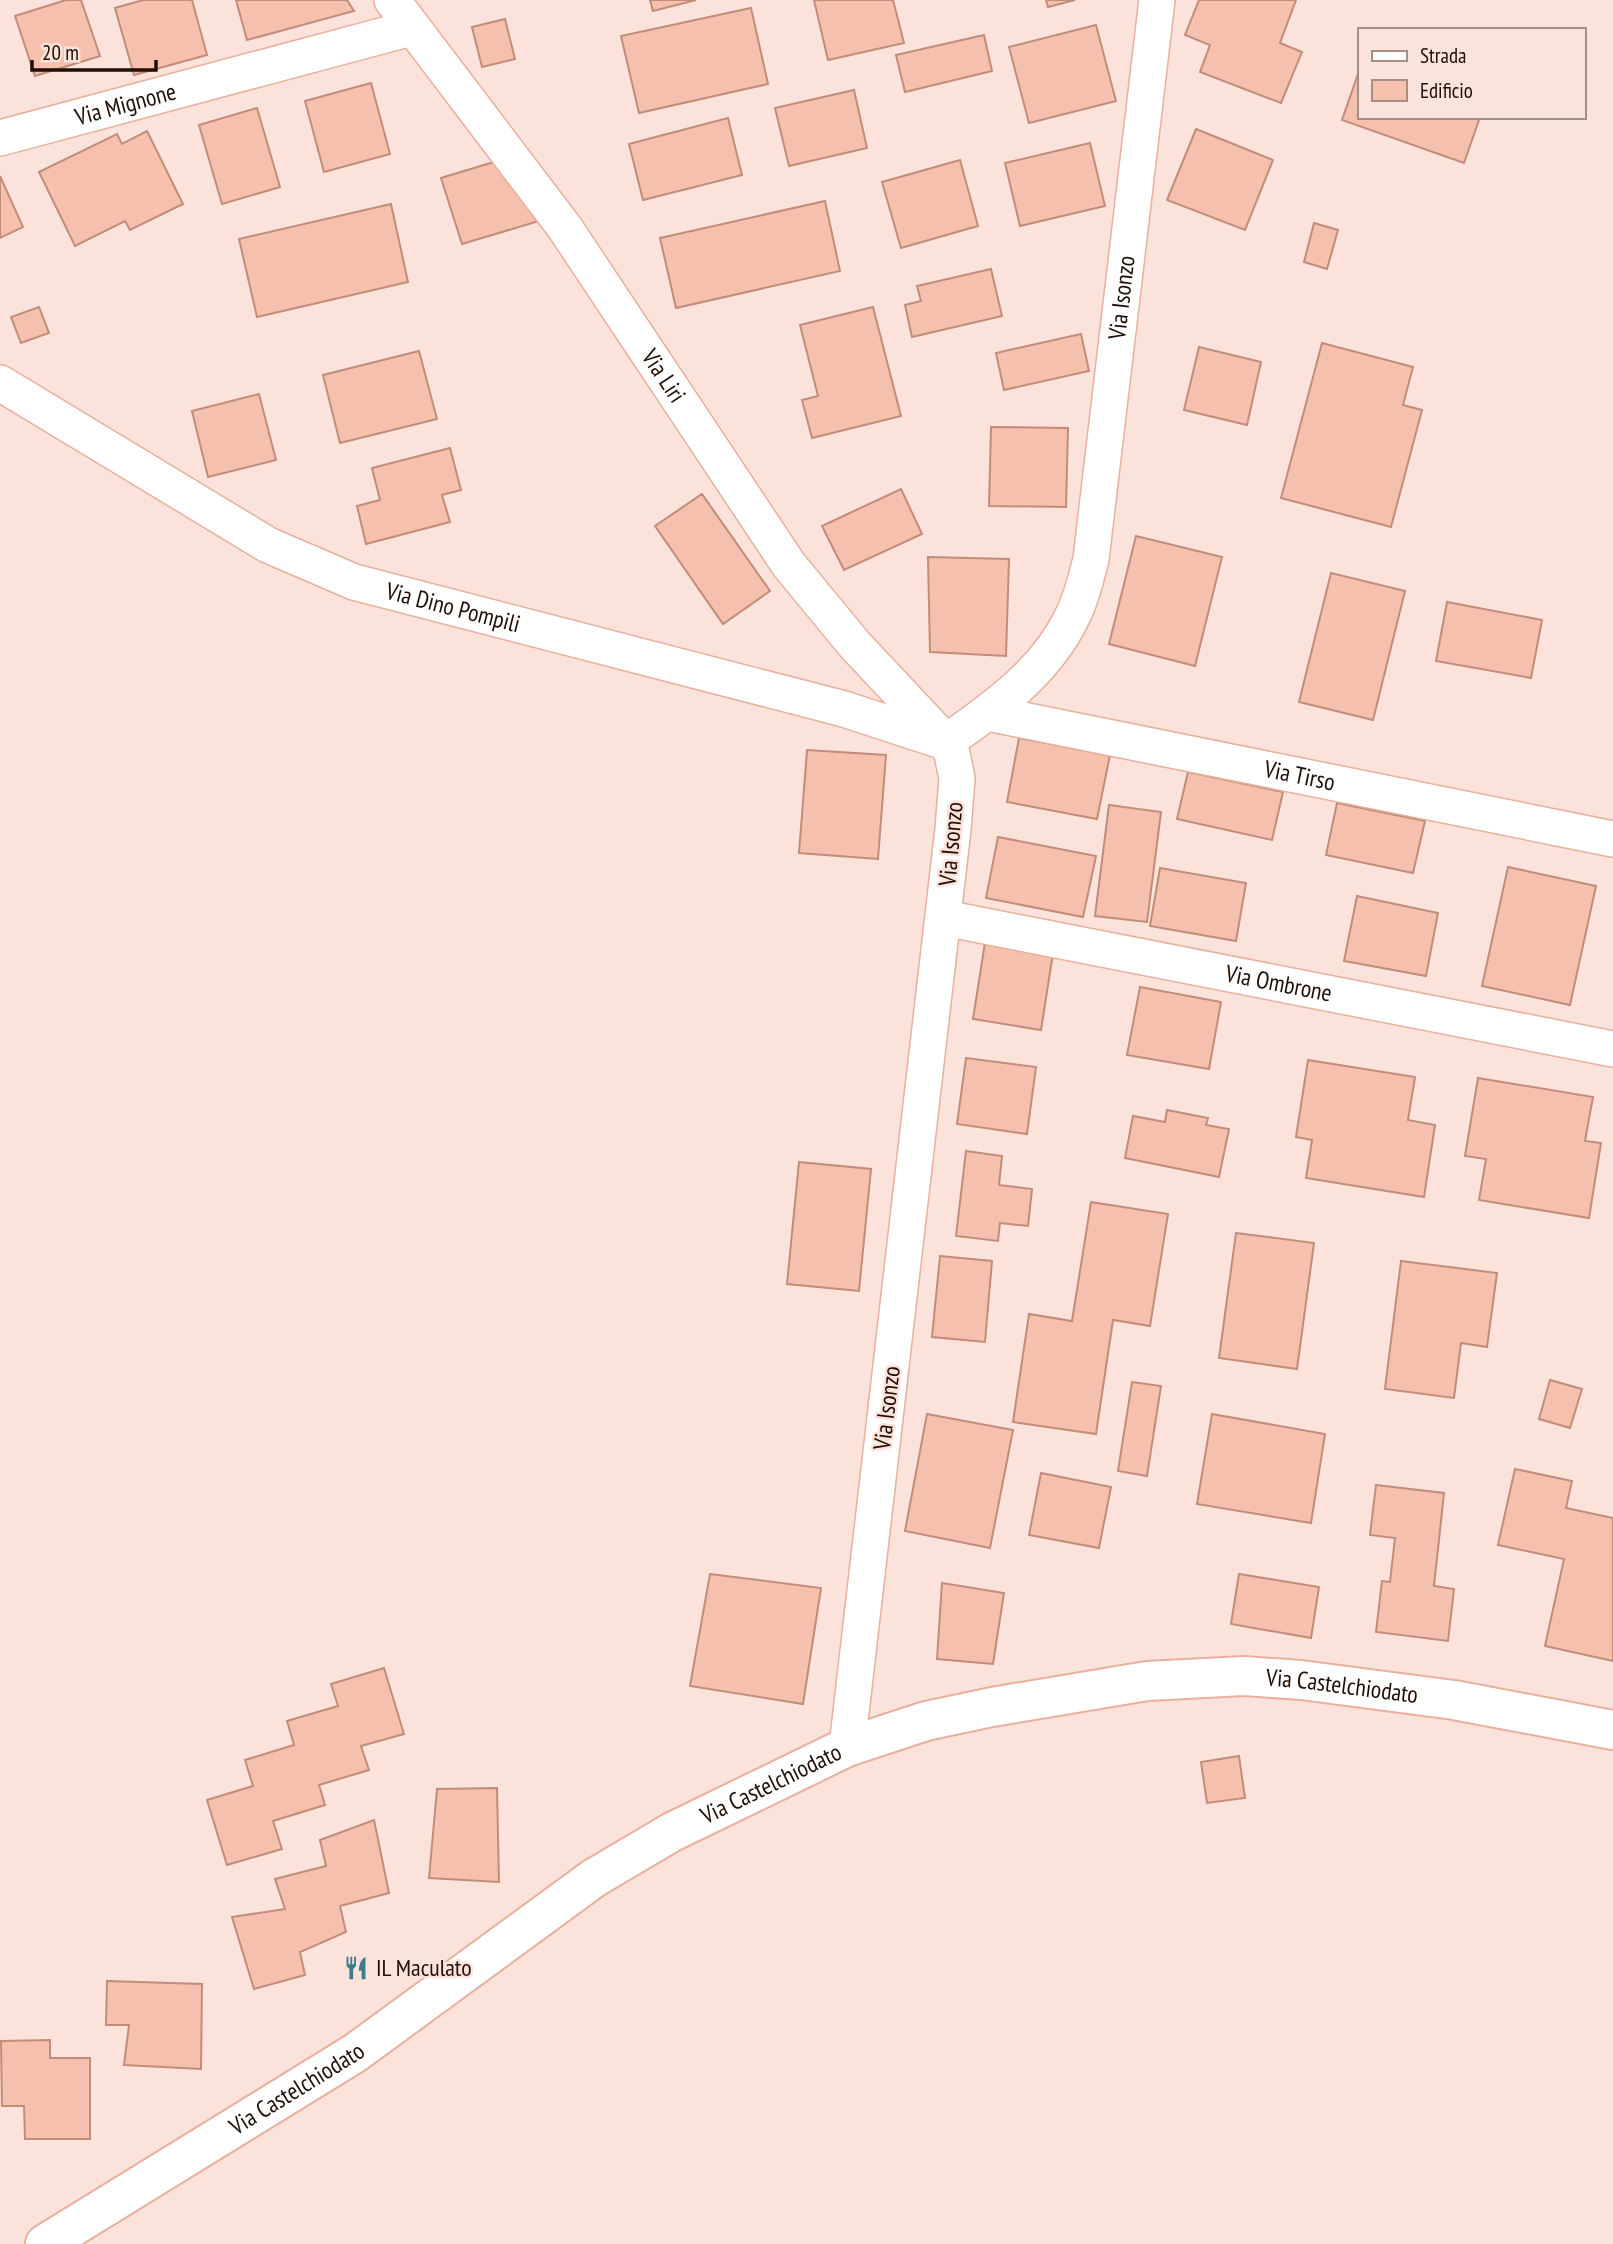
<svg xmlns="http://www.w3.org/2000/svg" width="1613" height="2244" viewBox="0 0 1613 2244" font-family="'PT Sans Narrow',sans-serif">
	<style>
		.building { fill: #f5c1ae; stroke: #c18d7a; stroke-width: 2 }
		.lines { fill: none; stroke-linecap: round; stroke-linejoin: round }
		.street-casing { stroke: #e8b09d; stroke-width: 38 }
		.secondary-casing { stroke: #e8b09d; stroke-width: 42 }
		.street { stroke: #fff; stroke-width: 35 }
		.secondary { stroke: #fff; stroke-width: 38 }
		.labels { text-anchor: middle; stroke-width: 5; stroke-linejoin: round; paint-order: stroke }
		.street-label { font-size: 24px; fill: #210e07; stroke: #fbe3db }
		.poi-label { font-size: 24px; fill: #210e07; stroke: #fbe3db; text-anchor: start }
	</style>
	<rect width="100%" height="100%" fill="#fbe3db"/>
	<path class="building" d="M66,0h15l19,56 -65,20 -20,-60z
		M143,0h49l15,55 -73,20 -19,-67z
		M236,0h111l7,11 -107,29z
		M650,0h46l-43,11z
		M814,0h79l11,43 -76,17z
		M1046,0h29l-27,7z
		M1199,0h97l-16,43 22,9 -21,51 -81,-31 10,-27 -25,-10z
		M751,8l17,76 -129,29 -18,-77z
		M505,19l10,40 -33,8 -10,-40z
		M1096,25l20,76 -87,22 -20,-76z
		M984,35l8,36 -87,21 -9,-37z
		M1359,71v46h121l-16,46 -122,-43z
		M371,83l19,71 -66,18 -19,-71z
		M854,90l13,58 -78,18 -14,-58z
		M257,108l23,79 -58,17 -23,-79z
		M728,118l14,57 -99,25 -14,-56z
		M1196,129l77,31 -28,70 -78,-30z
		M147,131l36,73 -53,26 -5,-9 -50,25 -36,-74 78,-38 5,10z
		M1090,143l15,63 -85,20 -15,-63z
		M960,160l18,66 -77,22 -19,-66z
		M494,162l45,59 -77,23 -21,-66z
		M0,176l23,51 -23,11z
		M825,201l15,70 -164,37 -16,-70z
		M391,204l17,78 -151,35 -18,-78z
		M1314,223l24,7 -11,39 -23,-7z
		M991,269l11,47 -90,21 -7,-32 16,-4 -4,-15z
		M39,307l10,26 -28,10 -10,-26z
		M873,307l28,109 -89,22 -10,-38 16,-4 -18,-71z
		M1081,334l8,37 -85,19 -8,-37z
		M1322,343l91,24 -10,38 19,5 -31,117 -110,-29z
		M1199,347l62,15 -14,63 -63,-15z
		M419,351l18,68 -97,24 -17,-68z
		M259,394l17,66 -68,17 -16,-66z
		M991,427l77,1 -2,79 -77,-1z
		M450,448l11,42 -19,5 8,27 -84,22 -9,-38 23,-6 -8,-32z
		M901,489l21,45 -78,36 -22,-44z
		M702,494l68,97 -47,33 -68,-98z
		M1136,536l86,21 -27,109 -86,-22z
		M928,557l81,2 -3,97 -76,-4z
		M1331,573l74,18 -32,129 -74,-18z
		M1447,602l95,18 -11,58 -95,-17z
		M1019,738l91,17 -13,64 -90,-17z
		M807,750l79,5 -8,104 -79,-6z
		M1188,772l95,20 -11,48 -95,-21z
		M1337,803l88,18 -12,52 -87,-18z
		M1109,805l52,7 -14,110 -52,-6z
		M998,837l98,19 -13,61 -97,-19z
		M1508,867l88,19 -26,119 -88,-19z
		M1160,868l86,15 -10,58 -86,-15z
		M1357,896l81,17 -12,63 -82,-15z
		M986,936l68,11 -13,83 -68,-11z
		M1140,987l81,15 -12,67 -82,-14z
		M966,1058l70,9 -9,67 -70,-10z
		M1308,1060l107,17 -7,43 27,5 -11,72 -118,-19 6,-38 -16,-3z
		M1478,1078l115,19 -8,44 16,2 -12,75 -110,-18 7,-41 -21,-3z
		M1167,1110l41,8 -2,7 23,4 -10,48 -94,-19 8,-42 32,6z
		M966,1151l36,5 -3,29 33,4 -4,37 -28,-3 -2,18 -42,-5z
		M799,1162l72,7 -12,122 -72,-7z
		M1091,1202l77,12 -18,112 -37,-6 -17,114 -83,-12 16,-108 43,7z
		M1236,1233l78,10 -17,126 -78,-11z
		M940,1256l52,5 -7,81 -53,-5z
		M1401,1261l96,12 -10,74 -26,-4 -7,55 -69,-9z
		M1550,1380l32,9 -12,39 -31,-9z
		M1132,1382l29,4 -14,90 -29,-5z
		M927,1414l86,16 -23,118 -85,-17z
		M1212,1414l113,20 -14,89 -114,-19z
		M1515,1469l57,12 -6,27 47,10v143l-68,-15 19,-87 -66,-14z
		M1041,1473l70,14 -12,61 -70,-13z
		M1376,1485l68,8 -10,93 20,3 -6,52 -72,-9 6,-51 8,1 5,-44 -25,-3z
		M710,1574l111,14 -18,116 -113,-18z
		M1239,1574l80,13 -8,51 -80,-14z
		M942,1583l62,10 -11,71 -56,-5z
		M384,1668l20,66 -43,12 8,24 -50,15 6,20 -52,16 9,28 -55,16 -20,-65 46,-14 -8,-26 49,-15 -7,-24 51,-15 -7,-22z
		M1239,1756l6,42 -38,5 -6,-41z
		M497,1788l2,94 -70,-4 8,-89z
		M374,1820l15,73 -49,13 6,26 -46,20 5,23 -51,14 -22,-72 53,-8 -10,-30 51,-13 -6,-26z
		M107,1981l95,3 -1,85 -77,-4 5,-40h-23z
		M50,2040v18h40v81h-65l-1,-33h-22l-1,-65z"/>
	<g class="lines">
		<g class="street-casing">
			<g id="street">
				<path id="s1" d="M392,0l173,228 224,337 66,80 91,97 6,12 5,24 -4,51 -106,918"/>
				<path id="s2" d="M0,138l411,-110"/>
				<path id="s3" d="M0,383l268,162 86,37 490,127 98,32"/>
				<path id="s4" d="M988,713l625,126"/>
				<path id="s5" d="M946,742c49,-34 101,-71 127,-127 9,-18 13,-37 18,-56l66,-559"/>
				<path id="s6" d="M944,918l669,131"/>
			</g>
		</g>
		<g class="secondary-casing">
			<g id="secondary">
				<path id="s7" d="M45,2244l310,-191 239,-175 78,-46 175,-85 79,-26 66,-14 155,-26 97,-5 57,4 153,20 159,30"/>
			</g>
		</g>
		<use href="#street" class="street"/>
		<use href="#secondary" class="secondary"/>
	</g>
	<defs>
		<g id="restaurant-bare" transform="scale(1.89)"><path d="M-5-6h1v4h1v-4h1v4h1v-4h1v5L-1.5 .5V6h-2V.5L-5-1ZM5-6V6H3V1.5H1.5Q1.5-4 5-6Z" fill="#3b7c8f" stroke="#fbe3db" stroke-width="2.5" paint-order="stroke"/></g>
	</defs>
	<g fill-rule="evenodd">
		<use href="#restaurant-bare" x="356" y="1968"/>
	</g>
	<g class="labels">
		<g class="street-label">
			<text dy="8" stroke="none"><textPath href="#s2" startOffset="130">Via Mignone</textPath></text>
			<text dy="8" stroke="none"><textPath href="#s5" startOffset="504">Via Isonzo</textPath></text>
			<text dy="8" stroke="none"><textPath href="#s1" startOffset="464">Via Liri</textPath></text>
			<text dy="8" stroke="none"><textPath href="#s3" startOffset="509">Via Dino Pompili</textPath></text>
			<text dy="8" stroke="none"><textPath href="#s4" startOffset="318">Via Tirso</textPath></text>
			<text transform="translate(951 844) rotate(-85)" y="8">Via Isonzo</text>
			<text dy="8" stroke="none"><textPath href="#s6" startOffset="341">Via Ombrone</textPath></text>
			<text transform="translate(887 1408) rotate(-83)" y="8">Via Isonzo</text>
			<text dy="8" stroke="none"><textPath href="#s7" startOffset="1449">Via Castelchiodato</textPath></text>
			<text dy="8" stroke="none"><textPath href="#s7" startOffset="861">Via Castelchiodato</textPath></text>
			<text dy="8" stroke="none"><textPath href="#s7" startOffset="296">Via Castelchiodato</textPath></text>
		</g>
		<g class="poi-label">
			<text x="376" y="1976">IL Maculato</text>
		</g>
	</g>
	<rect x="1358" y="28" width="228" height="91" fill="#fbe3db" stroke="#a48e86" stroke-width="2"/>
	<rect x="1372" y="51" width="35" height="10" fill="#ffffff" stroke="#a48e86" stroke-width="2"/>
	<text x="1420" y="63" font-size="21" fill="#210e07">Strada</text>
	<rect x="1372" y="80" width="35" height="21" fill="#f5c1ae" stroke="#a48e86" stroke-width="2"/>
	<text x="1420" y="98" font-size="21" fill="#210e07">Edificio</text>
	<path d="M32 60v10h124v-10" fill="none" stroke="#210e07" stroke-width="3.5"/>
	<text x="42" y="60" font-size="21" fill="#210e07" stroke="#fbe3db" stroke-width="5" paint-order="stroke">20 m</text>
</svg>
